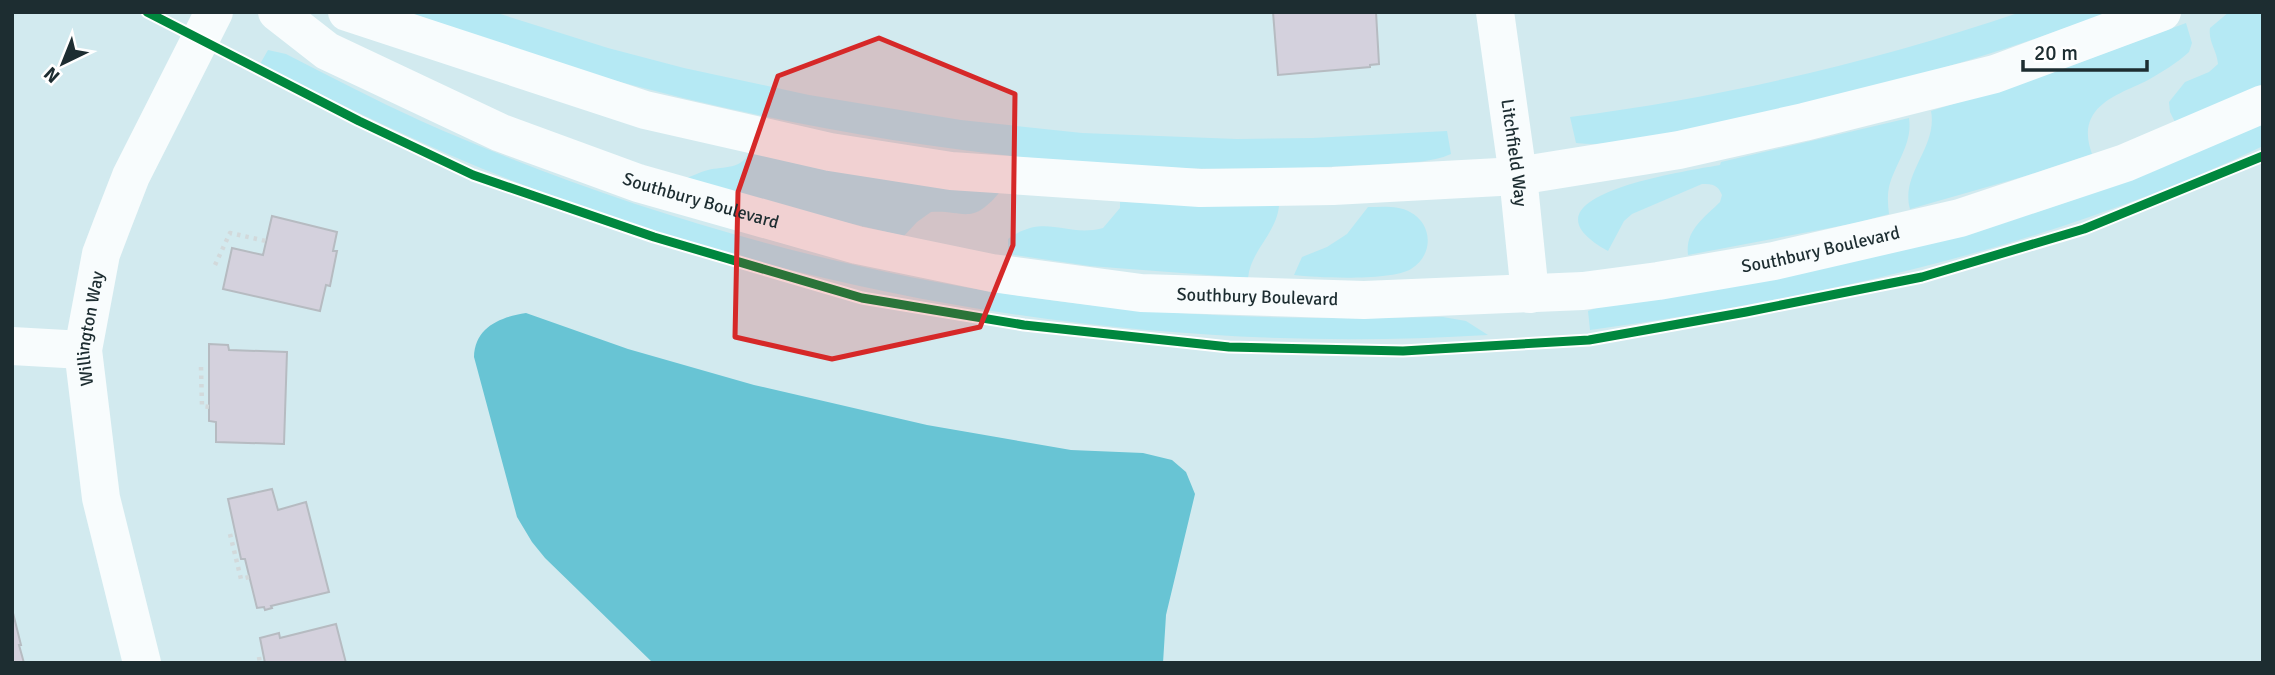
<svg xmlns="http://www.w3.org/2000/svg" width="2275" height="675" viewBox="0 0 2275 675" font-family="Signika,sans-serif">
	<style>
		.green { fill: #b5e9f4 }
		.water { fill: #68c4d4 }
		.building { fill: #d4d1dd; stroke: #b6bbc1; stroke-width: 2 }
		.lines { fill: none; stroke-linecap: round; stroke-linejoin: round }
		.path { stroke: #d2d9db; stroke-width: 4.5; stroke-dasharray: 3.5 5; stroke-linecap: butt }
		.minor { stroke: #f8fcfd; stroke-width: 38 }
		.cycleway-casing { stroke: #fff; stroke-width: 13 }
		.cycleway { stroke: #00873e; stroke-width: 9 }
		.marked { fill: #d62828; fill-opacity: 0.2; stroke: #d62828; stroke-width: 5; stroke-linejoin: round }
		.labels { text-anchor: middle; stroke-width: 7; stroke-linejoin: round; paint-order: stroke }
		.street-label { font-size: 18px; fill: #1d2d31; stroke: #fff }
	</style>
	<rect width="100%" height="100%" fill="#d2eaef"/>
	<path class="green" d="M408,12h86l114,36 76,20 125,27 152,25 121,13 155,6 75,-1 135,-7 4,23c-20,9 -42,8 -63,10 -29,1 -57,3 -86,4 -234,7 -471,-29 -697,-90 -66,-18 -132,-44 -197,-66z
		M2021,12h88c-133,51 -272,88 -411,115 -39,7 -82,21 -122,16l-6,-26c154,-20 304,-55 451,-105z
		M2229,12h34v72l-88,38 -5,-10 -1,-10 16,-20 24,-10 9,-8c-1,-14 -10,-22 -8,-36z
		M2186,23l6,20 -3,9c-12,11 -27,20 -41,28 -17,9 -41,16 -53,32 -10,13 -8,28 -3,42l-63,21 -119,34c-10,-35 28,-62 21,-98l126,-40z
		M268,50l18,4c45,23 89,46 135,67 201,89 418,152 636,180 128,17 257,19 386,16l23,4 22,14c-328,20 -661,-32 -967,-151 -89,-34 -176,-77 -261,-120z
		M1909,118c4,26 -14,45 -20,69 -2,9 -1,18 0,27l-33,9 -168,32c-3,-25 16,-37 32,-53l2,-7c-4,-10 -9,-11 -20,-11l-70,30 -8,7 -16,30c-100,-55 80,-80 112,-86l1,-3z
		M2263,124v22c-211,101 -442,152 -673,184l-2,-19 11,-4 393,-81 133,-44z
		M749,152l250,41c-28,33 -34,17 -68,19l-14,10 -13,14 -81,-19 -138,-38c7,-3 15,-7 23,-9 16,-4 34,0 41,-18z
		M1120,202l159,4c-3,28 -28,44 -31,72l-158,-12 -82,-12v-15c38,-27 57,-1 95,-11l17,-20z
		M1368,207c14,0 30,-2 42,5 23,12 24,43 1,57 -20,12 -92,9 -117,6l8,-18 25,-10 20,-13z"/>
	<path class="water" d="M526,313l102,36 126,36 173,40 144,25 72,3 29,7 14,12 9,22 -29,121 -3,48h-510l-108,-105 -13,-16 -15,-25 -43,-160c1,-30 26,-40 52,-44z"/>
	<path class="building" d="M1273,12h103l3,52 -9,1v2l-92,8z
		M272,216l65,16 -4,19h4l-7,35 -4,-1 -6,26 -97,-22 9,-41 31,7z
		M209,344l19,1 1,5 58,2 -3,92 -68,-2v-20l-7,-1z
		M272,489l6,21 28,-8 23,90 -58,14 1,2 -7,2 -1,-3 -7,1 -12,-49h-4l-13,-60z
		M12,609l9,36h-2l5,18h-12z
		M336,624l10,39h-81l-5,-25 19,-5 1,5z"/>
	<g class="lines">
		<path class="path" d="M215,265l15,-32 36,8
			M201,367l1,39 8,1
			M230,534l11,45 8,-2
			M259,657l1,6"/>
		<g class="minor">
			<path id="s1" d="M277,12l50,39 174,82 137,50 219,62 135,28 149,20 223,7 219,-9 75,-10 116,-20 186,-43 165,-55 138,-59"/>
			<path d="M347,12l298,98 185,42 121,19 249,17 133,-2 185,-10 161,-26 125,-28 191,-48 167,-62"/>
			<path id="s2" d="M1495,12l23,164 12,118"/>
			<path d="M12,346l71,4"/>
			<path id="s3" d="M142,663l-41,-165 -18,-148 18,-96 11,-29 19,-49 83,-164"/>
		</g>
		<g class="cycleway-casing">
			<path id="cycleway" d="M147,12l212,109 114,54 181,62 208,61 162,27 205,22 174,4 186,-11 157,-28 176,-35 162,-48 179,-73"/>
		</g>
		<use href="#cycleway" class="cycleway"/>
	</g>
	<path class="marked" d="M879,38l136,56 -2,151 -33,82 -148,32 -97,-22 3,-145 40,-116z"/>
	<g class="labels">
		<g class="street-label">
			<text dy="6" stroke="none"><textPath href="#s2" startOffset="142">Litchfield Way</textPath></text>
			<text dy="6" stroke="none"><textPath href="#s1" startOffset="467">Southbury Boulevard</textPath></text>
			<text dy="6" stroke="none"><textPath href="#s1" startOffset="1601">Southbury Boulevard</textPath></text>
			<text dy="6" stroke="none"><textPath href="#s1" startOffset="1034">Southbury Boulevard</textPath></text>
			<text dy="6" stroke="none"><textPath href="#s3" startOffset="341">Willington Way</textPath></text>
		</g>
	</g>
	<rect width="2275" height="675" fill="none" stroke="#1d2d31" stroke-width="28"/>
	<g transform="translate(63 63) rotate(223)" stroke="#ffffff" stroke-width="5" paint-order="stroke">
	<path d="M0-5L12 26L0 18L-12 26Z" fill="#1d2d31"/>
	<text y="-10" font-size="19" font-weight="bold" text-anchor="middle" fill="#1d2d31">N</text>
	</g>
	<path d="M2023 60v10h124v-10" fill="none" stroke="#1d2d31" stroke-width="3.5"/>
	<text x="2034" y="60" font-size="21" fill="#1d2d31" stroke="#ffffff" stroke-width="5" paint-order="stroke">20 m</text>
</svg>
